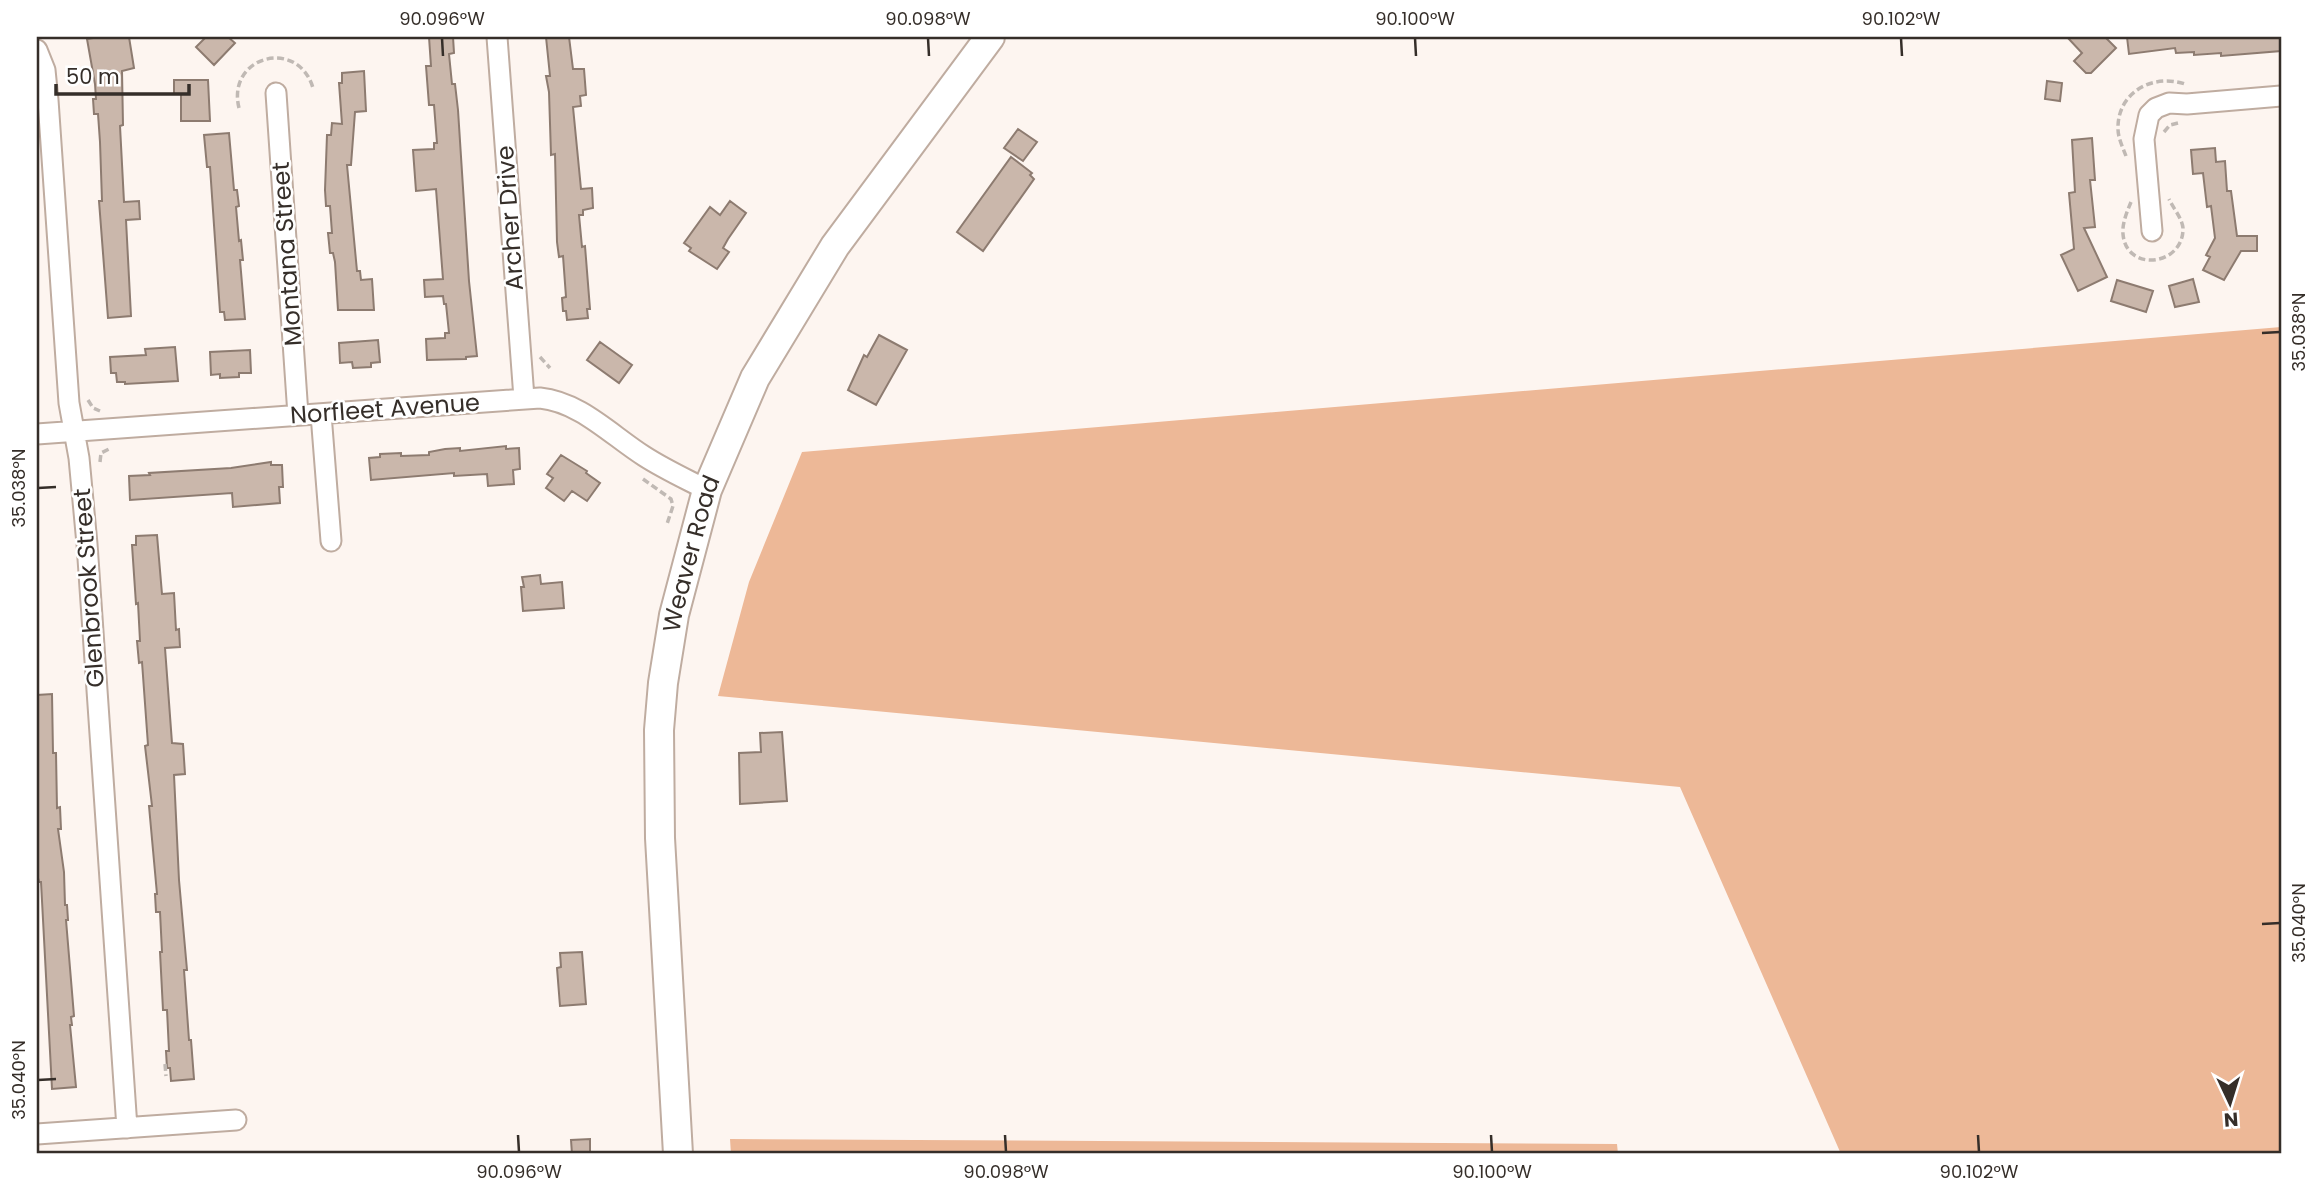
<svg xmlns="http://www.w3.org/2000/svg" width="2318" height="1191" viewBox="0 0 2318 1191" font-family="Poppins,sans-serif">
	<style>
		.forest { fill: #edb897 }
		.building { fill: #cab7ab; stroke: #8d7b70; stroke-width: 2 }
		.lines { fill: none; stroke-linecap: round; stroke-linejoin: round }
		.street-casing { stroke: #bfaca0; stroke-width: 23 }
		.secondary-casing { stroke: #bfaca0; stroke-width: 32 }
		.path { stroke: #c0b9b4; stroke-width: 3.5; stroke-dasharray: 7 3.5; stroke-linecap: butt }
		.street { stroke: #fff; stroke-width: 19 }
		.secondary { stroke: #fff; stroke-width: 28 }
		.ticks { fill: none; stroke: #352e29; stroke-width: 2.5 }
		.labels { text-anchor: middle; stroke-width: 5; stroke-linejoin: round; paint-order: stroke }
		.street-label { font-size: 24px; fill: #352e29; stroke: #fff }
		.neatline { fill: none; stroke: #352e29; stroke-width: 2.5 }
		.ticks-label { font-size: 18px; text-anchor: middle; fill: #352e29 }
	</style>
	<rect width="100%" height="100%" fill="#fdf5f0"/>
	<path class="forest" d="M2281,327v827h-440l-161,-367 -962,-91 31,-114 53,-130z
		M730,1139l887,5 1,10h-887z"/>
	<path class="building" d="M99,37h30l5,31 -12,3 1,54 -3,1 4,76 15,-1 1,18 -14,1 5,96 -23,2 -9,-117h3l-2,-59 -2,-28h-4l-1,-15h3l-1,-15 -8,-45z
		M206,37h22l7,6 -21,22 -18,-18z
		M429,37h24l1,16 -5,1 3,30h3l3,26 11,171 8,75 -11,1v2l-39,1 -1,-21 19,-1v-5h4l-3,-29h-2l-1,-8 -18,1 -1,-17 19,-1 -7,-90 -20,2 -3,-41 21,-1v-6h3l-3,-38h-5l-3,-39h5z
		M546,37h23l4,32h11l2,26 -6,1 1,10 -8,1 8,82 11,-1 1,20 -10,2v5h-4l3,32 3,-1 5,63h-3l1,9 -21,2 -1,-9h-3l-1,-13 4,-1 -3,-41 -4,1 -2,-15 -2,-88 -4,1 -2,-63 -3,-16h4z
		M2067,37h38l11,11 -25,25h-5l-12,-12 8,-8z
		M2127,37h154v14l-60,5v-3l-27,2v-3l-18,1 -1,-5 -46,6z
		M364,71l2,40 -11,1 -4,53h-4l10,106h3l1,9 11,-1 2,31h-36l-3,-48 -2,-9h-3l-2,-20h4l-2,-27h-4l-1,-16 2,-55h4l1,-12 10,1 -3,-41h3v-10z
		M174,80h34l2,41h-29v-27h-7z
		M2047,81l15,2 -2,18 -15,-2z
		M1018,129l19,13 -14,19 -19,-13z
		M229,133l5,57h3l2,16 -3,1 3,34 2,-1 2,20h-3l5,59 -20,1 -1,-8h-4l-10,-145h-3l-3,-32z
		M2092,138l3,42h-5l5,47 -11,1 23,49 -29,14 -17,-36 13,-6 -5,-56 6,-1 -3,-52z
		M2215,148l1,14 9,-1 2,30h4l6,45h20v15h-16l-17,29 -21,-10 7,-13 -4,-2 9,-17 -4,-32 -4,1 -4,-34 -10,1 -2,-24z
		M1011,157l21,16 -2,2 4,4 -51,72 -26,-19z
		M730,201l16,12 -18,26 -5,9 6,4 -12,17 -28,-18 2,-3 -7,-5 26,-36 10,8z
		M2193,279l6,23 -24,5 -6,-21z
		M2117,280l36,11 -7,21 -35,-11z
		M879,335l28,15 -31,55 -28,-15 16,-35 3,2z
		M378,340l2,22 -9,1v4l-18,1 -1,-6 -12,1 -1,-20z
		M600,342l32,23 -13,18 -32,-23z
		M175,347l3,34 -53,3v-2h-8l-1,-9h-5l-1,-16 36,-2 -1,-6z
		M250,350l1,23h-12v4l-19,1v-4l-9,1 -1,-23z
		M506,446v3l13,-1 1,21 -7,1 1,14 -26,2 -1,-12 -33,2v-3l-83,7 -2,-22 11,-1v-3l21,-1v3l28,-1v-3l16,-3 15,-1v3z
		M561,455l26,16 -1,2 14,10 -13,18 -15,-10 -8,10 -18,-13 7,-10 -6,-4z
		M271,462v3h11l1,22h-4l1,16 -47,4 -1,-14 -102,7 -1,-24 21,-1 -1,-2 82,-5z
		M157,535l5,59 12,-1 2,37 3,-1 1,18 -15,1 7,95 11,1 2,30 -11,1 5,105 8,90h-3l5,70h2l3,39 -23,2 -1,-13h-3l-1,-17h3l-2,-41h-4l-3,-58h2l-2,-40h-4l-1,-18h2l-8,-88h3l-7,-60 3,-1 -6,-83 -3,1 -2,-22h3l-2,-38 -2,1 -4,-59h4v-9z
		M540,575l1,9 21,-2 2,26 -41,3 -2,-24h3l-2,-10z
		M52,694l1,59h3l1,55 3,-1 1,22h-3l6,43 1,33h2l1,15h-2l8,96 -3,1 1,8h-2l6,62 -24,2 -11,-207h-2l-2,-8v-179z
		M782,732l5,69 -47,3 -1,-51 22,-1 -1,-19z
		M582,952l4,52 -26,2 -3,-38 4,-1 -1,-14z
		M590,1139v15h-18l-1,-14z"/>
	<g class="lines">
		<g class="street-casing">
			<path id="street" d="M497,37l27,361
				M37,50l8,20 3,30 21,303 10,55 8,86 40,584
				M276,93l22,322
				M2152,231l-8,-92 5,-24 7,-7 13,-5 18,1 94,-8
				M321,414l10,127
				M37,434l503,-36c40,4 71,37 104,58 20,13 42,23 63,34
				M37,1134l199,-14"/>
		</g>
		<g class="secondary-casing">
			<g id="secondary">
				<path id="s1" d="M678,1154l-18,-316 -1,-108 4,-47 11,-68 33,-125 48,-112 80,-132 155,-209"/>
			</g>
		</g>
		<path class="path" d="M239,108c-13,-52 59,-71 74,-20
			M2164,132l6,-7 8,-2
			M2126,156c-3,-8 -8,-18 -8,-27 -1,-36 34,-56 67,-45
			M2131,202c-4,10 -9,21 -8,32 3,39 61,32 60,-6 -1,-10 -10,-20 -14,-29
			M540,357l10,11
			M88,400l5,8 7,3
			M100,462l1,-9 10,-5
			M643,479l28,20 2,7 -6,18
			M165,1064l1,12"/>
		<use href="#street" class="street"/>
		<use href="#secondary" class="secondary"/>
	</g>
	<path class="ticks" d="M442,38l1,18M928,38l1,18M1415,38l1,18M1901,38l1,18M2262,333l18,-1M38,488l18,-1M2262,924l18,-1M38,1080l18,-1M518,1135l1,17M1005,1135l1,17M1491,1135l1,17M1978,1135l1,17"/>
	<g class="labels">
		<g class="street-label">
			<text transform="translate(510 218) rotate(-94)" y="8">Archer Drive</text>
			<text transform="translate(287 254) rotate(-94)" y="8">Montana Street</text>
			<text transform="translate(385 409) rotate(-4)" y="8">Norfleet Avenue</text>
			<text dy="8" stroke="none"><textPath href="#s1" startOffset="604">Weaver Road</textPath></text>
			<text transform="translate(89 588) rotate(-94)" y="8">Glenbrook Street</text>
		</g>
	</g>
	<rect width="2318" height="1191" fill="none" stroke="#ffffff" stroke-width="77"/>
	<g transform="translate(2230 1103) rotate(176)" stroke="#ffffff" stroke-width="5" paint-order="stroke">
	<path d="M0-5L12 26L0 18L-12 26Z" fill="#352e29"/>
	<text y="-10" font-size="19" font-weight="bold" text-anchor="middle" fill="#352e29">N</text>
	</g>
	<path d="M56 84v10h133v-10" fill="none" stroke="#352e29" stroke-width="3.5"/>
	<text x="66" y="84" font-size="21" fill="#352e29" stroke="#ffffff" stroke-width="5" paint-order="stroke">50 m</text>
	<rect x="38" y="38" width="2242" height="1114" class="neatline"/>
	<g class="ticks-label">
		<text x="442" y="25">90.096°W</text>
		<text x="928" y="25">90.098°W</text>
		<text x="1415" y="25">90.100°W</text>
		<text x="1901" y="25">90.102°W</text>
		<text transform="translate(2299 332) rotate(-90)" y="6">35.038°N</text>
		<text transform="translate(19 488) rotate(-90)" y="6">35.038°N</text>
		<text transform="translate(2299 923) rotate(-90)" y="6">35.040°N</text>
		<text transform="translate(19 1080) rotate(-90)" y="6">35.040°N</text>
		<text x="519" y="1178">90.096°W</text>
		<text x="1006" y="1178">90.098°W</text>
		<text x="1492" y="1178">90.100°W</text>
		<text x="1979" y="1178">90.102°W</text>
	</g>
</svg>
